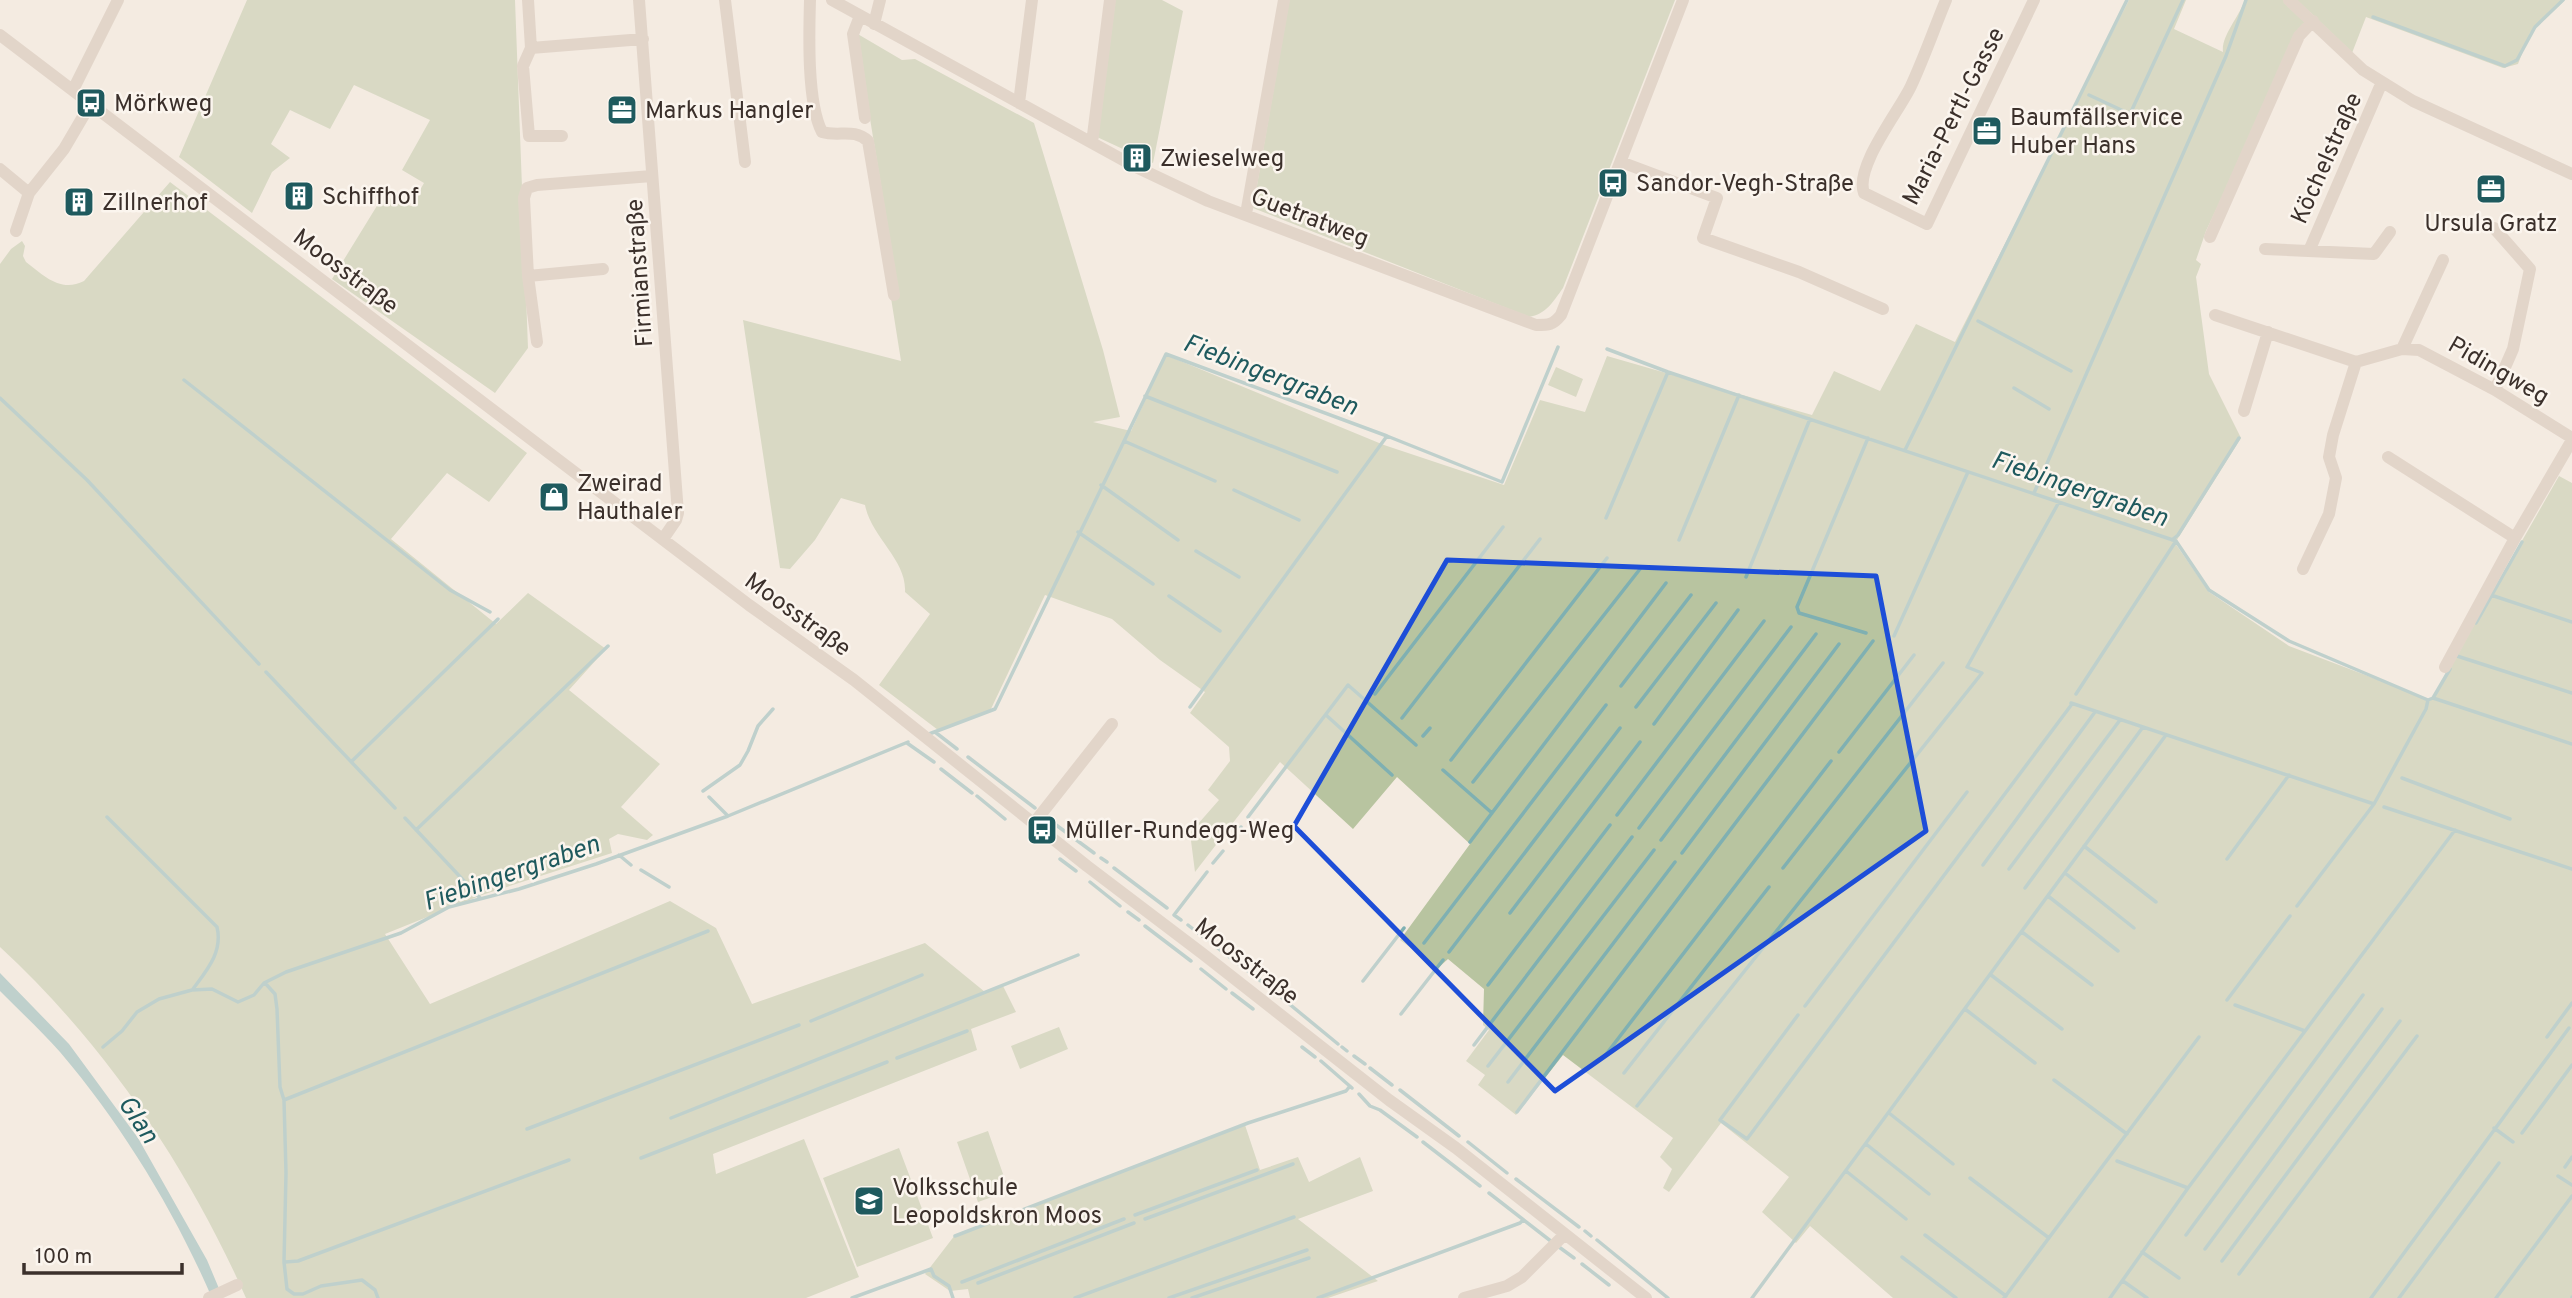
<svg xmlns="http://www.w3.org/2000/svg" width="2572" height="1298" viewBox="0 0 2572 1298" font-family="Overpass,sans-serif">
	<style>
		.green { fill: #b8c4a0 }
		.water { fill: #7fb0b2 }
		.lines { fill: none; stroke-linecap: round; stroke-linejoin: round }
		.stream { stroke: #7fb0b2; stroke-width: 3.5 }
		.minor { stroke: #cdbbac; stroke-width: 12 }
		.marked { fill: none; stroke: #1d4ed8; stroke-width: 5; stroke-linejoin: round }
		.labels { text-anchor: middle; stroke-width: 5; stroke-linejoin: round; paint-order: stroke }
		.poi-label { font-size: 24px; fill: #3b302b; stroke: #fbf5ee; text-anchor: start }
		.street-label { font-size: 24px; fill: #3b302b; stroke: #fbf5ee }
		.water-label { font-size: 26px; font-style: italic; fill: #1f5a5e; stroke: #fbf5ee }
	</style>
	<rect width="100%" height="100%" fill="#f4ebe1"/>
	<path class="green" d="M247,0h268l13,348 -33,45 -163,-114 51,-83 28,10 13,-23 -22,-13 28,-50 -76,-35 -24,44 -40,-19 -19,34 19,14 -18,14 -20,41 -73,-56z
		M1114,0h48l21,11 -30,152 -56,-26z
		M1289,0h386l-112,288c-10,14 -17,26 -34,29l-276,-109z
		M2129,0h57l-12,29 49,23c-2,-16 16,-35 22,-52h320l-35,33 -12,31 -15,4 -137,-51 -14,36 -42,-41 -104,219 -10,29 5,4 -5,13 13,97 32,64 -66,105 34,49 80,54 142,54 128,-224 13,7v815h-679l-83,-72 -14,17 -34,-31 27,-35 -68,-54 -52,69 -6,-4 9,-19 -12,-12 13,-19 -110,-83 -47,60 -38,-30 7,-10 -19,-14 23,-31 -6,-5 1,-36 -36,-30 -10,9 -38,-28 70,-96 -73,-67 -44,52 -73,-67 -85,110 -5,-39 29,-33 -11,-10 22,-29 -1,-14 -39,-34 15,-21 -45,-32 -48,-41 -67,-24 -55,116 -52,19 -59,-45 51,-71 -25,-22c2,-32 -34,-55 -40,-87l-24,-7 -26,42 -25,29 -10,-1 -37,-248 158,41 -10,-63 8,-2 -43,-263 46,27 13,-1 119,64 69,227 17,67 -27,5 38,9 35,-76 218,90 120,40 36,-85 45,12 22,-56 205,59 22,-44 46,20 36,-67 39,18z
		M170,182l357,271 -38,49 -42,-29 -56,66 105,85 32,-31 78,56 -37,41 91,74 -39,43 32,28 -6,5 -29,-6 -9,5 3,14 -130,42 -97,39 45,70 240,-103 46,27 36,76 173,-61 60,49 18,-6 13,26 -45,17 6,21 -264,104 3,20 88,-35 55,138 -53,21h-560c-58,-131 -140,-253 -246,-351v-683l11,-15 11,-8 3,5 -2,10 3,6c18,14 35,31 58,19z
		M1556,367l27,12 -7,18 -28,-12z
		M1059,1027l9,22 -48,20 -9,-23z
		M1245,1125l15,45 38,-13 11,25 51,-25 13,34 -75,28 80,62 -50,17h-358l-2,-9 -18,2 -25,-17 30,-39z
		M988,1131l21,60 -31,11 -21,-60z
		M899,1148l34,90 -76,29 -34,-89z"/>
	<path class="water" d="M0,973l69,71 69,94 69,122 16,38h-11c-38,-88 -90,-173 -152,-246 -19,-21 -40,-41 -60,-61z"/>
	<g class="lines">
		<path class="stream" d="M2373,17l132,49 12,-6 18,-33 28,-27
			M2089,95l41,19 53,-114
			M1978,321l93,50
			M1607,349l61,23 508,169 33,49 80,51 139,59 5,-2 17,-29
			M184,380l266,210 40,22
			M2014,388l35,21
			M1145,396l192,76
			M0,398l87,82 172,184
			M1124,441l91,40
			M1905,450l222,-450
			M1101,485l77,55
			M1234,490l65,30
			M2034,493l192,-437 20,-56
			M1606,518l62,-146
			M1078,532l75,52
			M1679,540l60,-145
			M2172,540l6,-5 61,-97
			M1196,551l43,26
			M1746,577l64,-158
			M2491,595l81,27
			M1169,596l51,35
			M2476,623l46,-81
			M1866,633l-67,-20 -2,-6 71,-169
			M1894,636l74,-164
			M2457,656l115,37
			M266,672l129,136
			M1621,686l70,-91
			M1375,694l128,-167
			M2076,694l100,-153
			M2433,698l139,46
			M2071,703l303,101
			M1190,707l197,-271
			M1636,707l80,-104
			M1326,715l66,60
			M1402,718l138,-179
			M1654,724l84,-114
			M935,732l22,17
			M929,734l66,-25 171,-355 221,82 115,46 56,-135
			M1423,736l7,-8
			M907,743l27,19
			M1839,752l75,-97
			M968,757l67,51
			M1451,760l156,-202
			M352,761l146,-142
			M941,769l31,24
			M1443,770l49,43
			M2402,778l108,41
			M1473,782l167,-213
			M703,791l37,-26 8,-14 10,-25 15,-17
			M977,796l28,23
			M709,797l18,18
			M2384,807l188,62
			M1617,815l147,-194
			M107,817l110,110c6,25 -10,43 -24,62
			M1248,817l100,-132 68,60
			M405,818l75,80
			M1048,819l46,34
			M1639,828l152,-201
			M416,830l192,-184
			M1661,840l155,-206
			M1230,841l11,-14
			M1470,842l196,-259
			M2084,846l72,56
			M1682,853l157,-209
			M619,855l12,10
			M1101,858l6,4
			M1060,859l16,12
			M2227,859l62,-84
			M1213,863l10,-12
			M1983,865l112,-153
			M1114,868l53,40
			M1783,868l160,-205
			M2009,869l111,-149
			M641,870l28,17
			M2065,873l69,55
			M1090,882l30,24
			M2025,888l118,-161
			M2048,896l70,55
			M2297,906l77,-102 52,-95 2,-9
			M1128,912l11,8
			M1510,913l130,-171
			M1181,920l-7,-5 33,-43
			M1188,925l19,15
			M1145,926l46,35
			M2022,932l70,53
			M1424,943l182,-238
			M1214,945l17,13
			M1449,952l171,-224
			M1239,964l37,29
			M1201,969l25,20
			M1991,975l71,54
			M1363,981l41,-53
			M265,983l10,11 2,15 3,78 4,13 2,73 -2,89 3,27 7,5h9l18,-8 41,-6 13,10 3,8
			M1488,985l122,-160
			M1232,993l21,16
			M1282,998l56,46
			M2227,1000l63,-84
			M2235,1005l70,26
			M1805,1006l162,-214
			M1965,1009l70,54
			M1401,1014l42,-54
			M1798,1015l-78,105 27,19 325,-435
			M811,1021l111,-46
			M2547,1037l25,-34
			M1474,1045l158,-208
			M103,1047l19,-16 15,-19 22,-13 33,-9 20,-1 26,13 16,-7 10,-12 22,-11 115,-39 48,-26 70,-18 77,-25 132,-48 180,-74
			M1302,1047l13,10
			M1342,1047l5,4
			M1354,1056l11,8
			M1604,1057l227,-296
			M897,1058l70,-27
			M1321,1061l31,27
			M1488,1066l166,-216
			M1370,1068l22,17
			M1624,1073l145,-186
			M2054,1080l73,54
			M1508,1082l167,-220
			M1400,1090l59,46
			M1359,1094l11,12 10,4 37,27
			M284,1100l424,-169
			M1637,1106l345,-433 -15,-6 92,-165
			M1517,1112l356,-471
			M1889,1113l64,51
			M671,1118l407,-163
			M2494,1128l19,14
			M527,1129l272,-104
			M2522,1133l50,-68
			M1423,1142l57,44
			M1468,1142l39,31
			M1866,1144l63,50
			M641,1158l246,-96
			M2117,1161l71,27
			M2565,1167l7,-10
			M1846,1171l60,48
			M2558,1176l14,9
			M1970,1178l79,60
			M1516,1179l63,48
			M1489,1193l63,49
			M1135,1215l122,-45
			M1145,1219l148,-55
			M1585,1231l6,5
			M1925,1235l81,61
			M2186,1235l177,-240
			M955,1236l293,-113 98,-32 4,-5
			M1597,1240l71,58
			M1559,1247l15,11
			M2205,1249l177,-240
			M2142,1252l37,26
			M1902,1257l54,41
			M2222,1261l178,-240
			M285,1262l13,-1 271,-101
			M1582,1264l27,21
			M2239,1274l178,-238
			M2123,1281l24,17
			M962,1282l162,-63
			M978,1283l156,-60
			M852,1298l79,-29 3,7 15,10 4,12
			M1075,1298l219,-81
			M1169,1298l138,-48
			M1192,1298l117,-40
			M1318,1298l202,-75 3,-3
			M1752,1298l414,-563
			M2004,1298l195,-261
			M2110,1298l78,-110 267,-358
			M2371,1298l198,-270
			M2399,1298l100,-135
			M2496,1298l76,-102
			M2572,1298v-1"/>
		<path class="minor" d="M528,0l3,48
			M639,0l39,513 -2,7 -13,19
			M725,0l20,162
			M810,0c-1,34 -3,103 12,132 17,5 32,-4 46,9l26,154
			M832,0l302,166 74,35 328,124c13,0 17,0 25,-10l122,-315
			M1946,0c-12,29 -22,58 -35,86 -11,24 -57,81 -47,107l63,31 107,-224
			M2289,0l74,70 50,31 159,73
			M860,16l-7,18 12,84
			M874,24l6,-24
			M0,35l749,570 105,75 233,186 116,88 186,146 67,48 190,150
			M73,90l45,-90
			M1019,103l13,-103
			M562,136h-33l-6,-70 8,-18 112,-9
			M1092,143l18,-143
			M1621,162l96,36 -14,40 96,34 84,37
			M0,169l29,24
			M1246,214l38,-214
			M2494,228l36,41 -17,80 -18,41
			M16,231l13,-38 35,-44 27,-46
			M2210,237l89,-201 14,-15
			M2265,249l109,5 16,-22
			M2309,251l73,-169
			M528,276l75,-7
			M2215,315l141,47 46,-13 17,1 76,40 77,48
			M537,342l-9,-66 -4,-78 3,-10 10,-3 115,-9
			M2402,349l41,-89
			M2244,411l24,-79
			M2388,457l127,81
			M2303,569l26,-55 7,-36 -7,-21 4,-22 23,-73
			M2445,667l70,-129 57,-98
			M1034,823l78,-99
			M209,1298l28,-13
			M1464,1298l43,-12 15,-9 42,-42"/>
	</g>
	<path d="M0 0H2572V1298H0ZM1447,560l429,16 50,255 -371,260 -261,-265z" fill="#f4ebe1" fill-opacity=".55" fill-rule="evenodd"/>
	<path class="marked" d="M1447,560l429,16 50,255 -371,260 -261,-265z"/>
	<defs>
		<g id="bus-square" transform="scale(1.575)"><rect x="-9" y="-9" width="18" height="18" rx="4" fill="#1f5a5e" stroke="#fbf5ee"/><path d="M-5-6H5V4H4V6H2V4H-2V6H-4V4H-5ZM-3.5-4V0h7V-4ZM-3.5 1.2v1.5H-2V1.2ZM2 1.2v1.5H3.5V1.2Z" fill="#fff"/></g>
		<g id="office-square" transform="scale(1.575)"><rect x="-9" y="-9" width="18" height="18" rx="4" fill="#1f5a5e" stroke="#fbf5ee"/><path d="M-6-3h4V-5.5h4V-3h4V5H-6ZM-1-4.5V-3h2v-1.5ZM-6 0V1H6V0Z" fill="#fff"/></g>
		<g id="building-square" transform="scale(1.575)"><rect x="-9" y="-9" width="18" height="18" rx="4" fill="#1f5a5e" stroke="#fbf5ee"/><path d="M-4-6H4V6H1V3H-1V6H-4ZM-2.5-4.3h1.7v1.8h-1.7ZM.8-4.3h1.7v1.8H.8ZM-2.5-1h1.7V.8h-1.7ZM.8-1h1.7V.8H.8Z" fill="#fff"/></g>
		<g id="shop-square" transform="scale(1.575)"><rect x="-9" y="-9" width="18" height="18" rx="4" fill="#1f5a5e" stroke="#fbf5ee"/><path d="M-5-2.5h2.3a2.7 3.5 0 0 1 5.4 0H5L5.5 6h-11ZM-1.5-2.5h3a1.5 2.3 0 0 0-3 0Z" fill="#fff"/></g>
		<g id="school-square" transform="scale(1.575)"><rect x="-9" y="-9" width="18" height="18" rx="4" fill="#1f5a5e" stroke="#fbf5ee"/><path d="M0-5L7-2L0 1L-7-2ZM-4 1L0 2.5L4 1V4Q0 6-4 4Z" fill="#fff"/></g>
	</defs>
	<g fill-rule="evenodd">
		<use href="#bus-square" x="91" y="103"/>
		<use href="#office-square" x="622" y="110"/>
		<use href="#office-square" x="1987" y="131"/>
		<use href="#building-square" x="1137" y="158"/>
		<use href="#bus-square" x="1613" y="183"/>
		<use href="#office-square" x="2491" y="189"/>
		<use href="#building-square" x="299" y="196"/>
		<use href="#building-square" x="79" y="202"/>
		<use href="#shop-square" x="554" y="497"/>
		<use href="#bus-square" x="1042" y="830"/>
		<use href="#school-square" x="869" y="1201"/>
	</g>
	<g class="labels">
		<g class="poi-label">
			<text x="114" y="111">Mörkweg</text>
			<text x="645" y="118">Markus Hangler</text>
			<text x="2010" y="125">Baumfällservice<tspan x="2010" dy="28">Huber Hans</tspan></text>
			<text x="1160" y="166">Zwieselweg</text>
			<text x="1636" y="191">Sandor-Vegh-Straße</text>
			<text x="322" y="204">Schiffhof</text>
			<text x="102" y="210">Zillnerhof</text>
			<text x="2491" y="231" text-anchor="middle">Ursula Gratz</text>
			<text x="577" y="491">Zweirad<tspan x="577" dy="28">Hauthaler</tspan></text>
			<text x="1065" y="838">Müller-Rundegg-Weg</text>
			<text x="892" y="1195">Volksschule<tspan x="892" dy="28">Leopoldskron Moos</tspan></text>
		</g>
		<g class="street-label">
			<text transform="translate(1953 116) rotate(-63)" y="8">Maria-Pertl-Gasse</text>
			<text transform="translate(2326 158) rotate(-66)" y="8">Köchelstraße</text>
			<text transform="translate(1310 217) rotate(21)" y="8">Guetratweg</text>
			<text transform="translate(346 271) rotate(37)" y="8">Moosstraße</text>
			<text transform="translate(639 273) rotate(-94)" y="8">Firmianstraße</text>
			<text transform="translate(2499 370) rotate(30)" y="8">Pidingweg</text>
			<text transform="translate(798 614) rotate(36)" y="8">Moosstraße</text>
			<text transform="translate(1247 961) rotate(38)" y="8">Moosstraße</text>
		</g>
		<g class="water-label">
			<text transform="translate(1271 374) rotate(21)" y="9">Fiebingergraben</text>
			<text transform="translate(2080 488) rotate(19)" y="9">Fiebingergraben</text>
			<text transform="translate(511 872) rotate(-19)" y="9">Fiebingergraben</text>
			<text transform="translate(139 1119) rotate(56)" y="9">Glan</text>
		</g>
	</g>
	<path d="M24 1263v10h158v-10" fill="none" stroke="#3b302b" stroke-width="3.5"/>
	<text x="35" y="1263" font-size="21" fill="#3b302b" stroke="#fbf5ee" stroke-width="5" paint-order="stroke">100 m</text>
</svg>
